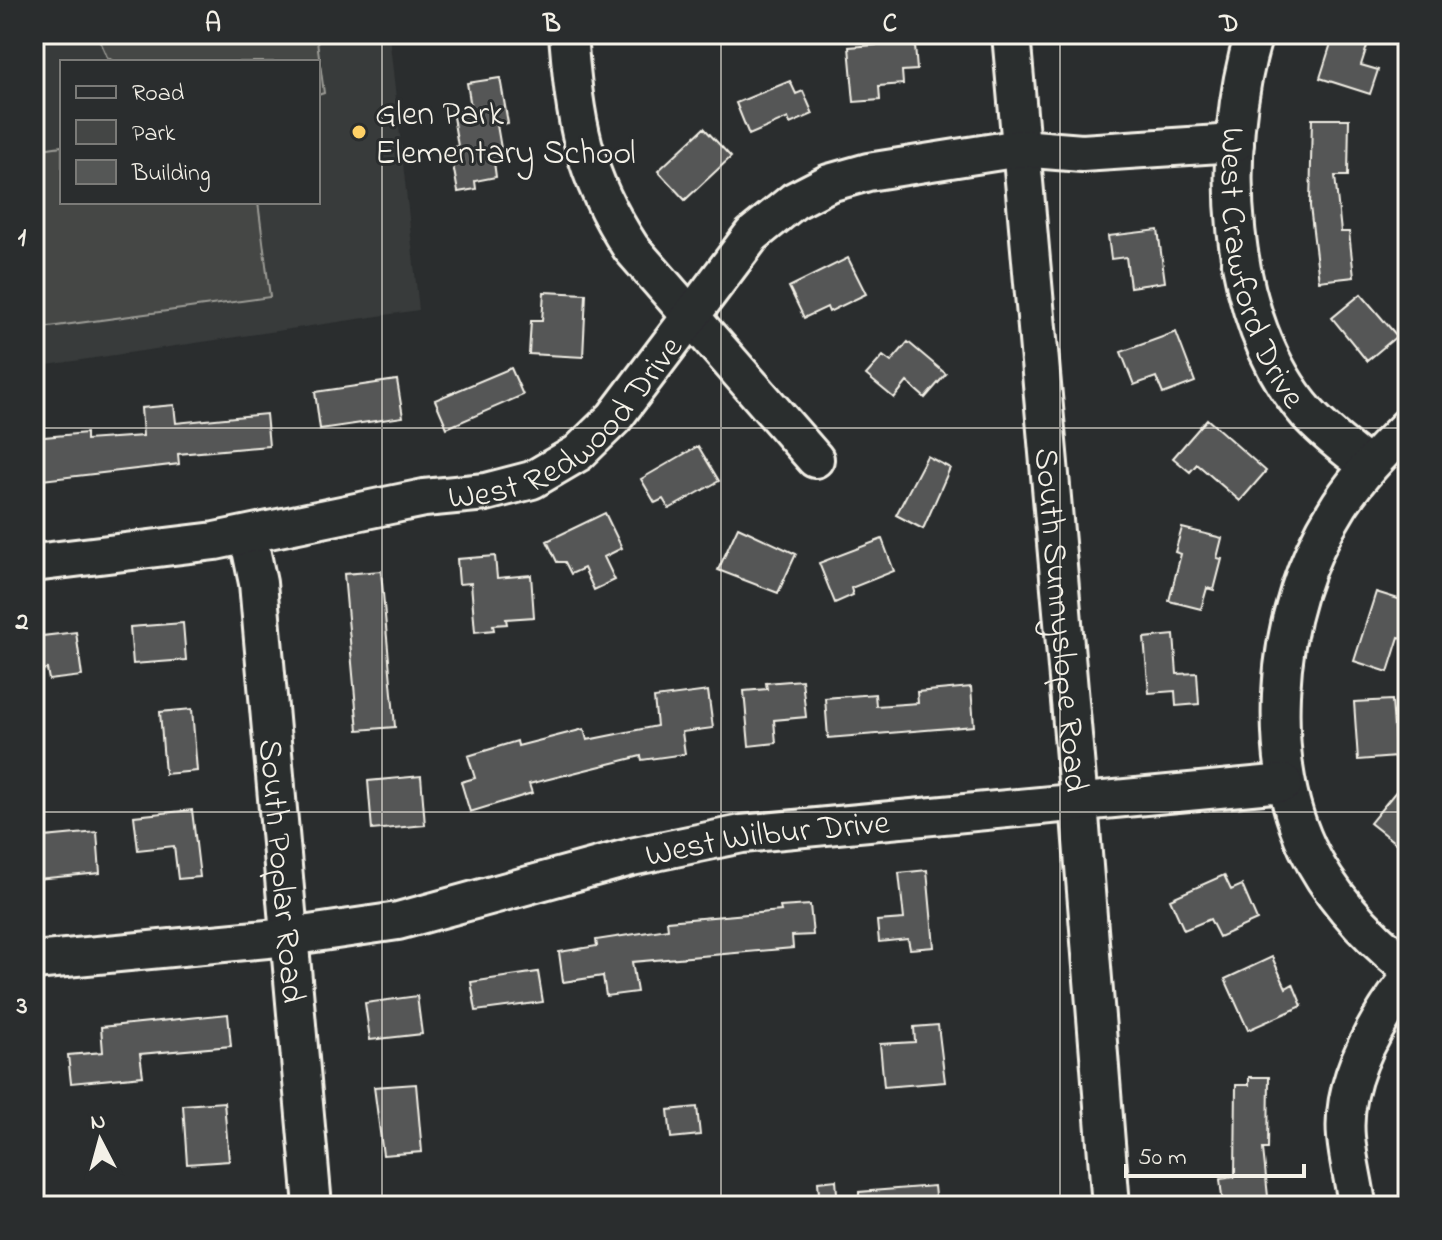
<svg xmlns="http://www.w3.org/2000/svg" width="1442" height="1240" viewBox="0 0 1442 1240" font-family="'Indie Flower',sans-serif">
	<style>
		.built { fill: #373a3a; fill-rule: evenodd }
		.green { fill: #444645; stroke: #9c9c96; stroke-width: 2 }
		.building { fill: #555756; stroke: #f4f1e8; stroke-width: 2 }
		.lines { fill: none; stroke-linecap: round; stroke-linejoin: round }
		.minor-casing { stroke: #f4f1e8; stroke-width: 42 }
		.minor { stroke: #2a2d2e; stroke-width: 36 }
		.grid { fill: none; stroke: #f4f1e8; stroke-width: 2; stroke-opacity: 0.55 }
		.poi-dot { fill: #ffd166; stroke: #2a2d2e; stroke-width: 3 }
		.labels { text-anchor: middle; stroke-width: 6; stroke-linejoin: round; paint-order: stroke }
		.poi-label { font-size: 34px; fill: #f4f1e8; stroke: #2a2d2e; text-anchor: start }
		.street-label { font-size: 34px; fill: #f4f1e8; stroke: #2a2d2e }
		.neatline { fill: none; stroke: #f4f1e8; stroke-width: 3 }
		.grid-label { font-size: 26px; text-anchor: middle; font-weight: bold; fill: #f4f1e8 }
	</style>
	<rect width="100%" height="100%" fill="#2a2d2e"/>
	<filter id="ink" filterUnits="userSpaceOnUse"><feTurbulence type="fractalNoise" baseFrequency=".0125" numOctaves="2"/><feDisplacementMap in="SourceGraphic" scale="16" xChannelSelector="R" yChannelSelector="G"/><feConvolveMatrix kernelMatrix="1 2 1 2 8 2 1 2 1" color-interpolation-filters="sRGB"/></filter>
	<g filter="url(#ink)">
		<path class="built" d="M34,34h355l30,276 -385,57zM62,62h256v140h-256z"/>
		<path class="green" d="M97,34h219l8,59 -6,2v-33h-203l-8,-5z
			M62,146v56h196l12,95 -236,32v-179z"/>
		<path class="building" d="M887,34h27l3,36 -15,1 1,13 -24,2 1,14 -26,2 -5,-55 39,-3z
			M1334,34h37l-10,31 17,5 -8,24 -50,-16z
			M500,78l8,45 -11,2 6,35 -9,2 2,15 -21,4 1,8 -18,3 -8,-44 8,-2 -6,-35 19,-4 -4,-24z
			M790,81l6,13 7,-3 10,23 -23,10 -2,-6 -39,17 -13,-32z
			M1312,119h37l-1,57h-13l6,56h8l5,45 -35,4 -9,-75z
			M704,128l27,29 -46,43 -27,-29z
			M1158,230l7,52 -35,5 -4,-30 -15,2 -3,-23z
			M848,258l18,36 -37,18 -2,-5 -23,11 -15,-31z
			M544,292l42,2 -3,63 -54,-3 2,-33h11z
			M1361,294l36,42 -30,25 -35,-43z
			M1176,332l19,50 -32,12 -7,-17 -22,8 -13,-33z
			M908,342l38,32 -21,24 -18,-16 -13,16 -28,-23 17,-19 8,6z
			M511,368l12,27 -76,33 -12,-28z
			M397,380l6,37 -83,12 -5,-37z
			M174,405l2,18 90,-9 3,32 -91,8 1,10 -145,17v-43l52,-5v7l57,-4 -2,-28z
			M1207,419l59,52 -26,30 -43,-37 -7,8 -17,-14z
			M698,446l21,35 -50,28 -6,-10 -8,4 -14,-24z
			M927,456l23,12 -27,61 -27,-14z
			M605,513l17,35 -18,9 11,23 -21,10 -10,-22 -13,6 -6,-12h-8l-10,-21z
			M738,527l58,27 -18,39 -60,-23z
			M1182,528l40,10 -5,20 5,1 -8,31 -7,-2 -6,21 -32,-8 12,-47 -6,-2z
			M882,539l12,32 -43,17 2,7 -18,8 -16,-40z
			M495,556l2,22 34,-3 3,42 -28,2 1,5 -14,1 1,5 -19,2 -4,-49 -12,1 -2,-25z
			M381,571l14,156 -37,3 -14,-156z
			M1376,592l32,10v38l-9,-3 -11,35 -34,-11z
			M183,623l3,37 -53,4 -3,-37z
			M76,632l6,44 -33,4 -2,-11 -13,2v-34z
			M1174,635l3,39 20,-1 2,31 -23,2 -1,-15 -26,2 -5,-55z
			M802,680l4,37 -32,3 2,23 -27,3 -5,-55 23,-2 -1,-6z
			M971,687l3,39 -146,12 -3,-40 50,-4 1,12 42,-3 -1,-11z
			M708,691l5,37 -31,4 3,22 -43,6 -1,-4 -112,28 3,9 -62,19 -9,-30 14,-4 -7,-22 49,-15 1,5 66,-17 3,11 70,-14 -3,-28z
			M1392,700l4,57 -38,3 -4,-58z
			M192,709l5,62 -32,3 -5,-62z
			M421,776l4,49 -53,5 -4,-49z
			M1397,790l11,8v55l-38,-30z
			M192,810l8,67 -22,2 -4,-33 -36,4 -4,-34z
			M97,832l3,41 -63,6 -3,-41z
			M927,870l7,77 -24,2 -2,-10 -29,3 -2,-21 27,-2 -5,-46z
			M1224,875l7,15 11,-5 15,35 -38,17 -9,-18 -26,11 -14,-31z
			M810,905l3,30 -21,1 1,12 -161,14 5,30 -31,4 -3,-20 -40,6 -4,-30 38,-6 -1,-6 72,-11 -1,-8 114,-10 -1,-4z
			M1272,957l14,31 7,-4 9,22 -54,24 -23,-51z
			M538,972l5,30 -67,9 -5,-29z
			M417,996l5,38 -52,6 -5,-37z
			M228,1014l3,32 -91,8 3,22 -72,7 -3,-28 35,-3 -2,-25z
			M938,1025l7,57 -61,5 -4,-43 35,-2 -1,-15z
			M1249,1077h20l-1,72h-5l6,57h-46l-3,-27 15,-2 1,-92h13z
			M416,1084l6,68 -39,3 -9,-68z
			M224,1102l5,59 -42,3 -4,-59z
			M697,1107l3,28 -29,3 -3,-28z
			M836,1180l2,26h-18l-2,-24z
			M934,1186l2,20h-77v-14z"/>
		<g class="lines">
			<g class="minor-casing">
				<g id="minor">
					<path d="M568,34c7,88 14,139 63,214l184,211"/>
					<path id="s1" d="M1011,34l68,769 32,403"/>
					<path id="s2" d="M1254,34c-35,115 -30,285 54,380 18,20 39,35 60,52"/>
					<path d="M1408,426c-25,25 -49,49 -68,78 -37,58 -56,121 -59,190 -5,121 33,198 127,274"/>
					<path id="s3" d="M248,535l10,48 55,623"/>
					<path id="s4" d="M34,563l181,-22 209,-43 62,-6 46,-12 46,-27 36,-35 138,-183 42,-34 35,-18 39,-11 152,-24 62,5 153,-10"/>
					<path id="s5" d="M34,961l254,-24 110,-16 233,-64 111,-23 542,-51"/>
					<path d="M1357,1204c-3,-22 -9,-44 -11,-67 -5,-57 29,-114 62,-157"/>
				</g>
			</g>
			<use href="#minor" class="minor"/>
		</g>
	</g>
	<path class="grid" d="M382,34v1172M721,34v1172M1060,34v1172M34,428h1374M34,812h1374"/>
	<circle class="poi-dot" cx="359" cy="132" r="8"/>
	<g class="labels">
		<g class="poi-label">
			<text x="375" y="124">Glen Park<tspan x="375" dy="39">Elementary School</tspan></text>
		</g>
		<g class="street-label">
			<text dy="12" stroke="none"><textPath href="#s2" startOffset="240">West Crawford Drive</textPath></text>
			<text dy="12" stroke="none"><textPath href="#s4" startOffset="564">West Redwood Drive</textPath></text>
			<text dy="12" stroke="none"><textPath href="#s1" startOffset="588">South Sunnyslope Road</textPath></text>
			<text dy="12" stroke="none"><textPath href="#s5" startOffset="746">West Wilbur Drive</textPath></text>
			<text dy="12" stroke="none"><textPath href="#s3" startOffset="338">South Poplar Road</textPath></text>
		</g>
	</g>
	<rect width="1442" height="1240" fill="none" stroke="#2a2d2e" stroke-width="88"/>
	<rect x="60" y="60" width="260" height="144" fill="#2a2d2e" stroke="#7b7b78" stroke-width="2"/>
	<rect x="76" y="86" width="40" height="12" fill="#2a2d2e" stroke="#7b7b78" stroke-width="2"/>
	<text x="132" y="100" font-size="24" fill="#f4f1e8">Road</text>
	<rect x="76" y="120" width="40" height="24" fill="#444645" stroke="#7b7b78" stroke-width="2"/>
	<text x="132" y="140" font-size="24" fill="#f4f1e8">Park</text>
	<rect x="76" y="160" width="40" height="24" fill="#555756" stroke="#7b7b78" stroke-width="2"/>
	<text x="132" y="180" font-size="24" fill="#f4f1e8">Building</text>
	<g transform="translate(100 1140) rotate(354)" stroke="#2a2d2e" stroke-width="6" paint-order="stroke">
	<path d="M0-6L14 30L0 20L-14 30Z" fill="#f4f1e8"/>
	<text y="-12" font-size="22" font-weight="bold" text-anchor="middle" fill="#f4f1e8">N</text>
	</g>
	<path d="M1126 1164v12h178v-12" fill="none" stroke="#f4f1e8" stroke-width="4"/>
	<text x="1138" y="1164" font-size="24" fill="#f4f1e8" stroke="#2a2d2e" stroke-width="6" paint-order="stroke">50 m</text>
	<rect x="44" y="44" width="1354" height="1152" class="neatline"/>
	<g class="grid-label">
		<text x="213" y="31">A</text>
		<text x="552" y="31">B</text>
		<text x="890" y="31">C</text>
		<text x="1229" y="31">D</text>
		<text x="22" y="245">1</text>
		<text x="22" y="629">2</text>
		<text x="22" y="1013">3</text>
	</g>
</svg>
